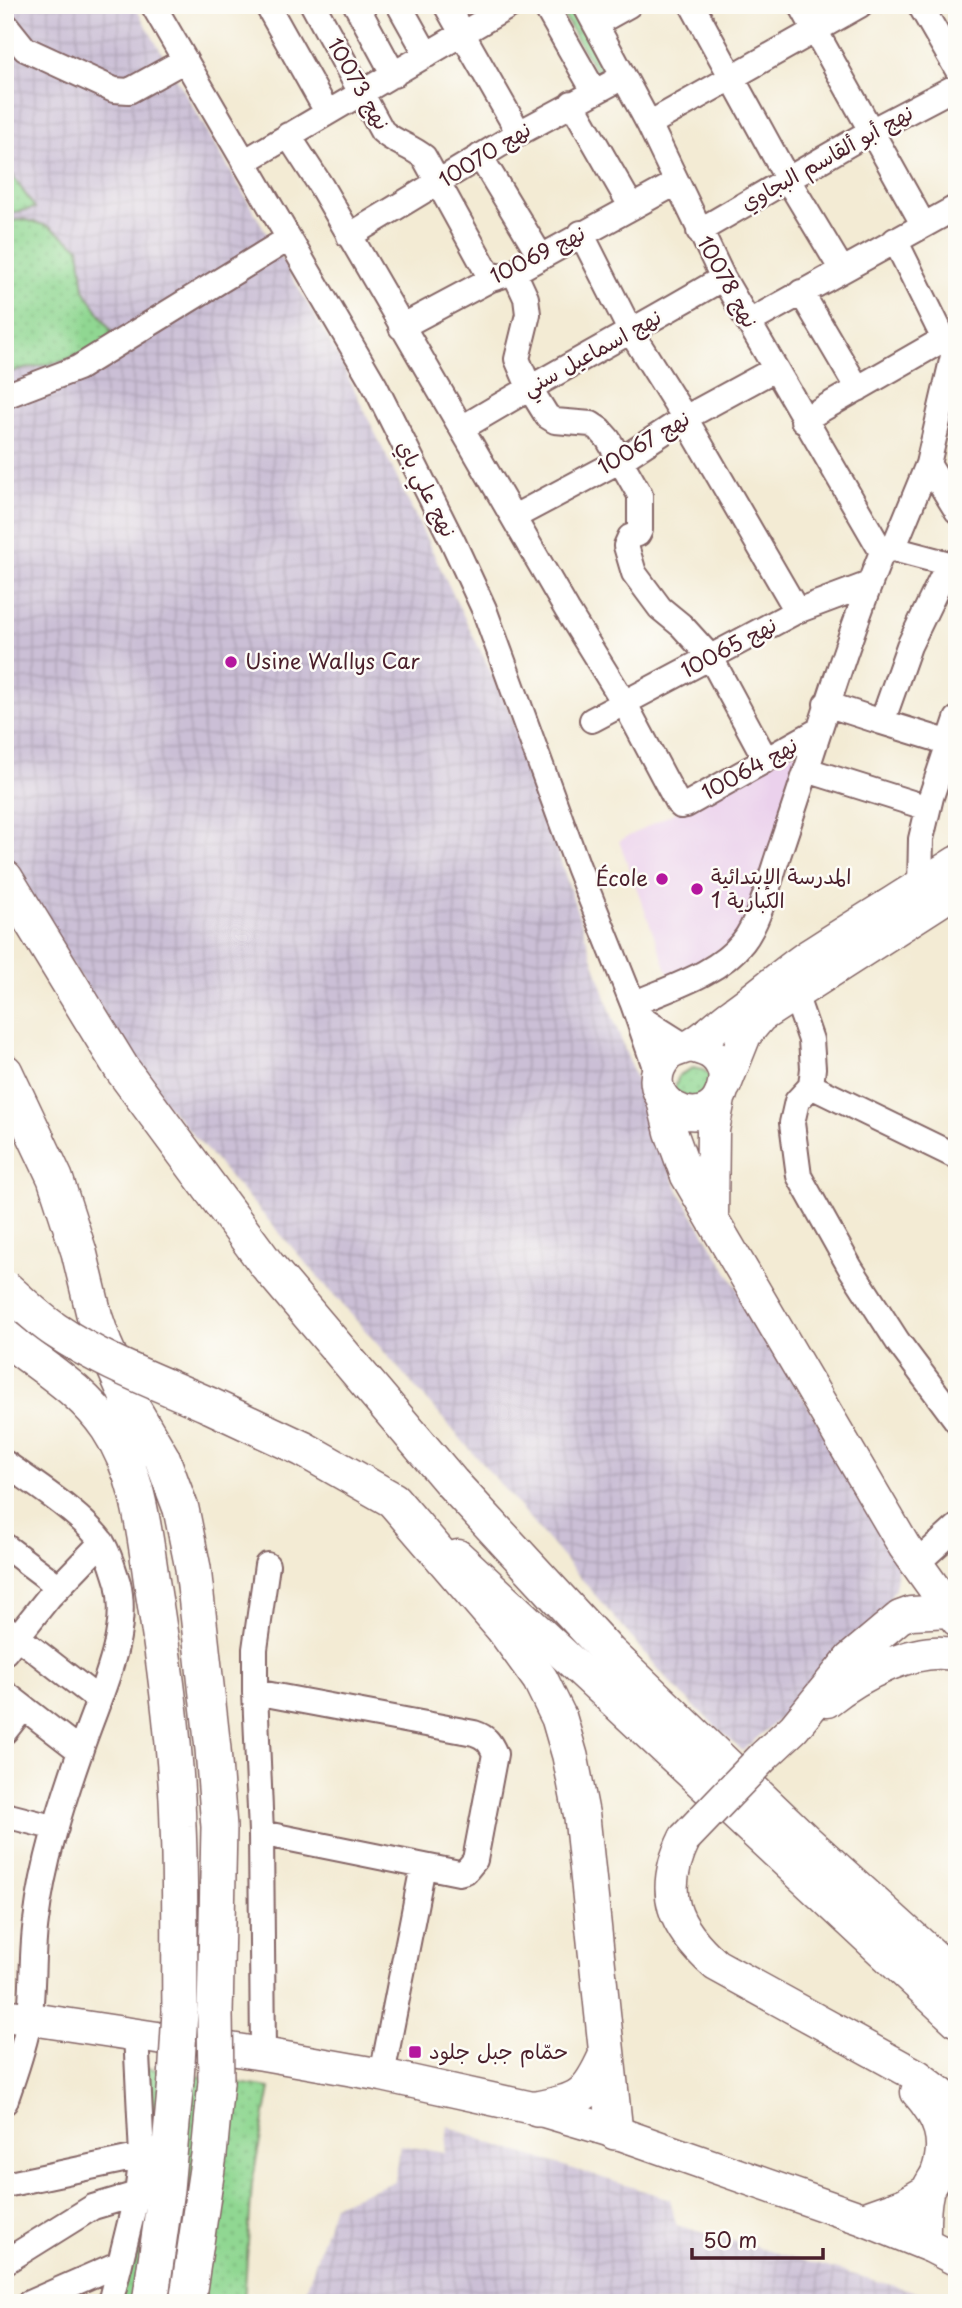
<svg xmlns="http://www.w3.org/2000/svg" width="962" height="2308" viewBox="0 0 962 2308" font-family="'Playpen Sans','Playpen Sans Arabic',sans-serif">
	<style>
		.built { fill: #ebd1ec }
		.industrial { fill: url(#industrial-grid) }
		.grass { fill: url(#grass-dots); stroke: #6d7b5e; stroke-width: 2 }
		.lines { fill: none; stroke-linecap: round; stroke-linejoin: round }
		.minor-casing { stroke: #856666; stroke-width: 28 }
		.major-casing { stroke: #856666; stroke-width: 35 }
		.highway-casing { stroke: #856666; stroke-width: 38 }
		.minor { stroke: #fff; stroke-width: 24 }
		.major { stroke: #fff; stroke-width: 32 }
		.highway { stroke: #fff; stroke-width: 35 }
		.major-bridge-casing { stroke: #856666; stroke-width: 35; stroke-linecap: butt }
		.highway-bridge-casing { stroke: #856666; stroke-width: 38; stroke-linecap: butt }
		.major-bridge { stroke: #fff; stroke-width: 32 }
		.highway-bridge { stroke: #fff; stroke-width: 35 }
		.poi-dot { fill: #b5179e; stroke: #fdfcf7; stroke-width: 2.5 }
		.labels { text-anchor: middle; stroke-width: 5; stroke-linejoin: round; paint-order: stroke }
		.street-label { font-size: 21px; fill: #4a1f2b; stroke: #fdfcf7 }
		.poi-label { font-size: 21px; fill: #4a1f2b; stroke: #fdfcf7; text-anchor: start }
	</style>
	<defs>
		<pattern id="industrial-grid" width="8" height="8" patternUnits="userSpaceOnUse" patternTransform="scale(1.75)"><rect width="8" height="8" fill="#cbbfd6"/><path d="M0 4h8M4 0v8" fill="none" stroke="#b0a4b8"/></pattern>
		<pattern id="grass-dots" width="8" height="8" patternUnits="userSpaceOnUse" patternTransform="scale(1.75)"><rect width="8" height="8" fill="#90d792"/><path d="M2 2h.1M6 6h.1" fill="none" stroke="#7eb87e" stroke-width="1.8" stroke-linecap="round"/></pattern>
	</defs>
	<rect width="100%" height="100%" fill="#fdfcf7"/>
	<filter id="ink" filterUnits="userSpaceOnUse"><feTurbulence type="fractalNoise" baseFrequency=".0143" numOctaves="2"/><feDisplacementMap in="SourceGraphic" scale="14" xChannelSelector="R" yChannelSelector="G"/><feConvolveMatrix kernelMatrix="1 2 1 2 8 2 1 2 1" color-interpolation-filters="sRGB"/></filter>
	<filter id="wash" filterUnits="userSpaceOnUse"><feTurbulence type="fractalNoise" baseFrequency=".00686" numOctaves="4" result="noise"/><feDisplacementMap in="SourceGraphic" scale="28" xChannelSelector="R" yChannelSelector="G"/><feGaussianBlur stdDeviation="1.57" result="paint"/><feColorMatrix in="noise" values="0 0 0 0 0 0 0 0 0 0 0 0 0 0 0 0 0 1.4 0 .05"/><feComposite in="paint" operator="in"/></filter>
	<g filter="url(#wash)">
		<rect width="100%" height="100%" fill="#f3ebd4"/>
		<path class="built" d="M793,752l9,3 -62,183 -70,40 -51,-137z"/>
		<path class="industrial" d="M5,5h129l205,353 174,360 97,292 67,178 222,368 -4,33 -20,31 -64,71 -69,60 -70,-66 -183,-214 -339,-385 -145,-224z
			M448,2126l42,17 180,56 6,26 237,66 25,12h-636l32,-98 61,-24 5,-36 45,8z"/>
		<path class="grass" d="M561,5h17l38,72 -13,7 -44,-76z
			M5,165l30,43 -30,6z
			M22,219l26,7 31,21 5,43 27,41 2,10 -50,20 -58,12v-150z
			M693,1068l10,2 8,6 -6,29 -31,-14 5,-16z
			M135,2066l135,22 -18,95 -8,120h-124z"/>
	</g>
	<g filter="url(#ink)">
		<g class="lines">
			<g class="minor-casing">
				<path id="minor" d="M153,5l222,381 78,156 31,67 94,258 55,137
					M267,5l60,107
					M313,5l69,126c13,12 29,15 42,26l67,122
					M356,5l38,70
					M399,5l28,50
					M446,5l73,128
					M545,5l49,86
					M585,5l64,119 74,154 159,274
					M692,5l96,175 54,90
					M801,5l122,219
					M920,5l37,64
					M5,24l20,25 89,41 15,1 56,-31
					M595,24l34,-19
					M572,103l59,103
					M649,124l211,-119
					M288,135l33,51 246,424 58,94 52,98 4,4 5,-1 133,-75
					M480,156l61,101
					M244,162l267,-157
					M699,231l172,-100 86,-45
					M581,233l50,99 54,86 112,193
					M349,236l170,-103 104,-56
					M895,240l49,99
					M514,272l12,26 2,16 -11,45 12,28 18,29 8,5 36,3 9,6 8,9 32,56v35l-2,4 -8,3 -4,9 8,27 26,35 22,18 29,32 55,102
					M801,292l57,97
					M749,322l208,-115
					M401,327l90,-48 23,-7 162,-89
					M5,396l73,-28 210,-129
					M803,420l141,-81 13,-1
					M462,428c86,-52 175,-99 261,-150
					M928,464l29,-125
					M514,517l107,-57 64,-42 90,-49
					M893,549l64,17
					M948,565l-39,81 -27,76 68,21
					M826,704l56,18
					M592,720l205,-109 72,-27
					M807,770l121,38
					M920,886l1,-47 10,-42 26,-78
					M795,994l16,46 2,28 -2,18 -14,15 -5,22 7,53 52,93 47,73 59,79
					M639,1017l46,29
					M657,1073l-24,-69c36,-16 84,-29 110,-62 17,-21 29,-71 39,-98 33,-98 62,-196 100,-292l11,-3 35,-85 29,47
					M811,1086l146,71
					M5,1463c28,20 80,53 98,81 7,11 11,27 15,39 13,54 -22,119 -38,169 -19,54 -37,111 -44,169 -5,33 -2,67 -7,100 -5,28 -15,54 -24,81
					M5,1546l53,40
					M917,1563l40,-36
					M6,1628l93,72
					M5,1652l44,-55 53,-55
					M255,1692l219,41c12,4 16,9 21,21l-20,106 -9,11 -7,2 -198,-40
					M5,1693l75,58
					M5,1731l18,-23
					M5,1815l51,13
					M263,2054l-2,-221 -6,-141v-43l12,-84
					M382,2075l41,-209
					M5,2185l137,-29
					M5,2262l88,-55 44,-13
					M29,2303l91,-40 17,-69 5,-38 -6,-122
					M110,2303l10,-40"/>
			</g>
			<g class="major-casing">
				<path id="major" d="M690,1046c15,3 27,7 33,23 3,8 1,17 -2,25 -17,44 -90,5 -55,-37 5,-6 16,-8 23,-11 13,-5 31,-24 43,-32 26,-18 50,-40 76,-58 49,-32 99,-62 149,-94
					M725,1085l20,-50 16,-19 196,-126
					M663,1100l8,32 16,44 217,370 53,74
					M712,1217l1,-87 6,-31
					M458,1556l499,465
					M827,1701c31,-25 90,-57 130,-46
					M764,1756l30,-28 56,-69 50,-42 11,-4 39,-2
					M685,1838c-27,54 -12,89 31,127l202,111 23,18 16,20
					M5,2015l258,39 119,21 155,34 78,23 248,87 69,28 25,13
					M917,2092c22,25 32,48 20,81 -3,7 -9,13 -10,20 -4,16 -3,34 -3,50
					M863,2219l42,-15 22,-13"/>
			</g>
			<g class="highway-casing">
				<path id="highway" d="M5,878l117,191 145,196 185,218 157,170 196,188 152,138
					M5,1072l50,106 24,74 16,66 9,26 27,61 31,53 19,51 12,59 20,181 6,78 -4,188
					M5,1337c35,29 77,52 103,91 31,46 36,102 44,156 13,79 24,161 26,242 3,61 1,123 2,185
					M209,1405l94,44 90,51 110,128 37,51 19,39 11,38 12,61 33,315
					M537,2109c43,-9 50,-11 69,-53
					M150,2303l16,-114 10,-109
					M187,2303l22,-148 7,-73"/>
			</g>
			<use href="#minor" class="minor"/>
			<use href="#major" class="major"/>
			<use href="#highway" class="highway"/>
			<g class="major-bridge-casing">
				<path id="major-bridge" d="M685,1838l79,-82"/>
			</g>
			<g class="highway-bridge-casing">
				<path id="highway-bridge" d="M5,1288c16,14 32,30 50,42 47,32 102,52 154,75
					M215,2015l1,67
					M176,2080l4,-69"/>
			</g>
			<use href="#major-bridge" class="major-bridge"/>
			<use href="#highway-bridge" class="highway-bridge"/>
		</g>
	</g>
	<g class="poi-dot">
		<circle cx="231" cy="662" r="7"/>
		<circle cx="662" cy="879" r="7"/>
		<circle cx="697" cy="889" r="7"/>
		<rect x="408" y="2045" width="14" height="14" rx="3.5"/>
	</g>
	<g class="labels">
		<g class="street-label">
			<text transform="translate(358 84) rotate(60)" y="7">نهج 10073</text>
			<text transform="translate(485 155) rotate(-32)" y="7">نهج 10070</text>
			<text transform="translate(827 158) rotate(-29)" y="7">نهج أبو ألقاسم البجاوي</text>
			<text transform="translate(538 255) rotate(-27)" y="7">نهج 10069</text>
			<text transform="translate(727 282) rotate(61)" y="7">نهج 10078</text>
			<text transform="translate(592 353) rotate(-29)" y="7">نهج اسماعيل سني</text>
			<text transform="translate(644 443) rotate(-31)" y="7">نهج 10067</text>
			<text transform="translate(426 489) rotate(63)" y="7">نهج علي باي</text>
			<text transform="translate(729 648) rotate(-28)" y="7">نهج 10065</text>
			<text transform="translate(750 769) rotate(-29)" y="7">نهج 10064</text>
		</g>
		<g class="poi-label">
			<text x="245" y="669">Usine Wallys Car</text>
			<text x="711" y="884">المدرسة الإبتدائية<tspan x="711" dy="24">الكبارية 1</tspan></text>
			<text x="648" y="886" text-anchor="end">École</text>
			<text x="429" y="2059">حمّام جبل جلود</text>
		</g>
	</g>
	<rect width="962" height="2308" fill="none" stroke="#fdfcf7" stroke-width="28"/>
	<path d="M692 2248v10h131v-10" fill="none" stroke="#4a1f2b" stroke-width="3.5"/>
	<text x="703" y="2248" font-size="21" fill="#4a1f2b" stroke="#fdfcf7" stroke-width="5" paint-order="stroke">50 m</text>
</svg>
